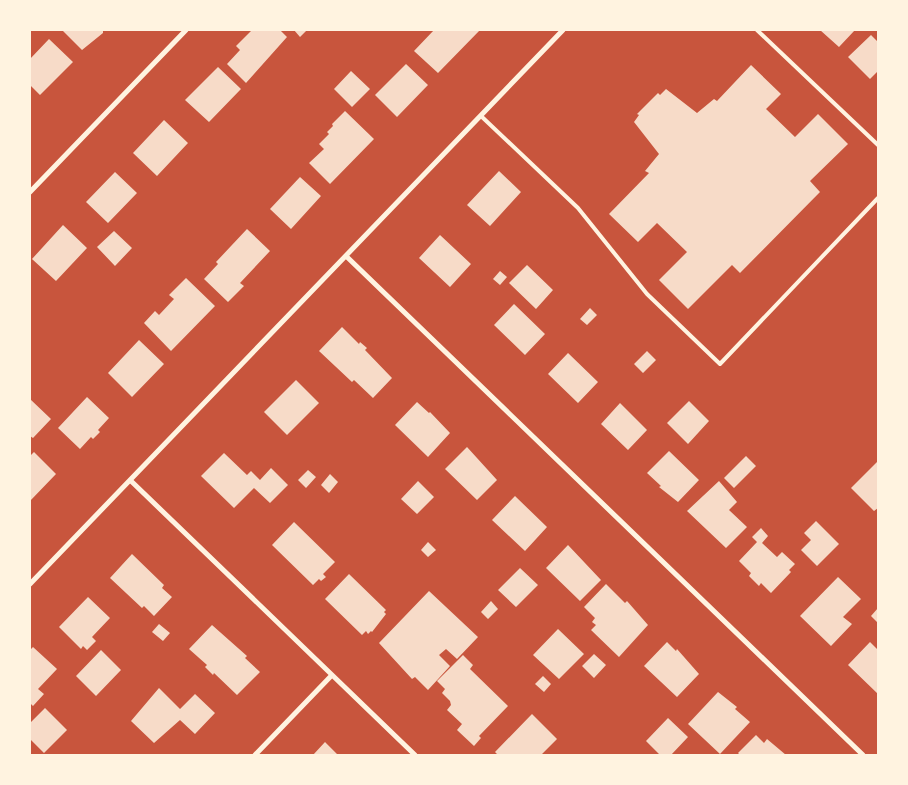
<svg xmlns="http://www.w3.org/2000/svg" width="908" height="785" viewBox="0 0 908 785" font-family="Manrope,sans-serif">
	<style>
		.building { fill: #f7dbc8 }
		.lines { fill: none; stroke-linecap: round; stroke-linejoin: round }
		.service { stroke: #fff3e0; stroke-width: 4 }
		.minor { stroke: #fff3e0; stroke-width: 5 }
	</style>
	<rect width="100%" height="100%" fill="#c8553d"/>
	<path class="building" d="M62,30h41v3l-21,17z
		M252,30h28l7,7 -41,46 -19,-19 13,-14 -4,-4z
		M294,30h13l-7,7z
		M434,30h46l-42,43 -24,-22z
		M820,30h35l-16,17z
		M871,35l7,7v29l-8,8 -22,-22z
		M49,39l24,23 -33,33 -10,-10v-26z
		M406,64l22,21 -31,32 -22,-22z
		M751,65l30,29 -15,15 29,28 23,-23 30,30 -38,37 10,11 -80,81 -8,-8 -44,44 -29,-29 28,-28 -30,-29 -19,19 -29,-28 40,-41 -4,-2 14,-17 -25,-32 5,-7 -2,-1 21,-21 2,2 6,-6 31,24 17,-14 3,2z
		M218,67l23,22 -32,33 -24,-22z
		M351,71l19,18 -18,18 -18,-18z
		M345,111l29,28 -44,45 -21,-21 15,-14 -5,-5 10,-10 -2,-2 6,-6 -1,-2z
		M164,120l24,23 -31,33 -24,-23z
		M499,171l22,21 -31,34 -23,-21z
		M115,172l22,21 -29,30 -22,-21z
		M300,177l21,19 -30,33 -21,-20z
		M63,225l24,23 -31,33 -24,-22z
		M247,229l23,22 -30,32 4,3 -16,16 -24,-23 14,-15 -2,-2z
		M114,231l18,17 -17,18 -18,-19z
		M440,235l31,29 -21,23 -31,-29z
		M527,265l26,25 -17,19 -27,-26z
		M500,271l7,6 -7,8 -7,-6z
		M186,278l29,28 -44,45 -27,-28 11,-12 4,4 15,-16 -5,-4z
		M514,304l31,30 -20,21 -31,-30z
		M590,308l7,7 -10,10 -7,-6z
		M342,327l17,17 1,-2 7,6 -2,2 27,28 -19,20 -19,-18 -2,2 -33,-31z
		M139,340l25,24 -32,33 -24,-24z
		M647,351l9,9 -13,13 -9,-9z
		M568,353l30,29 -20,21 -30,-29z
		M296,380l23,23 -32,32 -23,-23z
		M87,397l22,21 -11,12 2,2 -7,7 -2,-2 -11,12 -22,-21z
		M30,399l21,20 -18,19 -3,-2z
		M689,401l20,20 -21,23 -21,-21z
		M417,402l12,11 1,-1 20,21 -22,24 -33,-32z
		M620,403l27,27 -19,20 -27,-26z
		M467,447l30,33 -20,20 -32,-31z
		M669,451l30,29 -21,22 -19,-15 2,-1 -14,-13z
		M34,452l22,22 -26,27v-45z
		M224,453l23,22 4,-4 9,9 11,-12 17,17 -18,18 -16,-15 -20,20 -33,-32z
		M746,456l10,10 -22,22 -10,-10z
		M878,461v47l-4,3 -23,-23z
		M308,470l8,7 -10,11 -8,-8z
		M330,474l8,8 -9,11 -8,-8z
		M418,481l16,16 -17,17 -16,-15z
		M719,481l18,21 -8,8 18,17 -21,21 -39,-37z
		M515,496l32,31 -22,24 -33,-31z
		M816,521l23,23 -22,22 -16,-16 10,-10 -7,-7z
		M294,522l41,40 -12,12 3,3 -5,4 -2,-2 -6,6 -41,-40z
		M761,528l7,8 -6,7 15,14 5,-5 13,12 -6,6 2,2 -20,21 -10,-10 -2,3 -10,-10 2,-3 -12,-12 18,-19 -5,-5z
		M428,542l8,8 -8,7 -7,-7z
		M568,545l33,35 -21,21 -34,-33z
		M132,554l32,31 -2,3 10,9 -18,19 -10,-10 -2,2 -32,-30z
		M520,568l18,17 -22,22 -18,-17z
		M349,574l37,36 -2,2 2,2 -14,18 -1,-1 -3,3 -2,-3 -4,4 -37,-36z
		M838,577l23,22 -18,18 9,7 -21,22 -31,-30z
		M606,584l19,19 2,-2 21,24 -29,32 -28,-27 5,-5 -4,-3 3,-4 -11,-11z
		M429,591l49,46 -21,22 -11,-10 -7,6 11,11 -22,24 -13,-13 -3,2 -33,-36z
		M88,597l22,21 -18,19 4,4 -9,9 -4,-4 -2,3 -22,-22z
		M491,601l7,8 -10,10 -7,-7z
		M878,608v15l-7,-7z
		M159,624l11,9 -7,8 -11,-9z
		M212,625l35,31 -2,2 15,14 -23,23 -23,-22 -1,2 -8,-8 2,-2 -18,-16z
		M558,629l26,25 -25,25 -26,-24z
		M667,642l9,9 1,-2 22,25 -22,23 -33,-31z
		M870,642l8,8v44l-30,-29z
		M33,647l24,22 -19,20 6,5 -11,12 -3,-3v-53z
		M101,650l20,20 -25,26 -20,-20z
		M594,654l12,11 -12,13 -12,-12z
		M463,655l10,10 -3,4 38,37 -29,30 2,2 -7,8 -17,-16 5,-6 -15,-14 4,-5 -1,-4 -8,-8 3,-4 -8,-8z
		M543,676l8,8 -7,8 -9,-8z
		M159,688l21,21 15,-15 20,19 -20,21 -15,-14 -26,23 -23,-22z
		M718,692l19,15 -2,2 15,13 -30,32 -32,-30z
		M45,708l22,22 -23,23 -14,-14v-16z
		M532,714l25,25 -15,15 2,1h-46l-3,-3z
		M668,718l20,19 -17,18h-11l-14,-14z
		M756,735l8,8 3,-4 19,16h-46l-2,-2z
		M325,742l13,13h-25z"/>
	<g class="lines">
		<path class="service" d="M757,30l121,115
			M481,116l97,92 69,86 73,70 158,-166"/>
		<path class="minor" d="M30,192l156,-162
			M346,256l517,499
			M130,480l285,275
			M30,584l533,-554
			M255,755l77,-80"/>
	</g>
	<rect width="908" height="785" fill="none" stroke="#fff3e0" stroke-width="62"/>
</svg>
